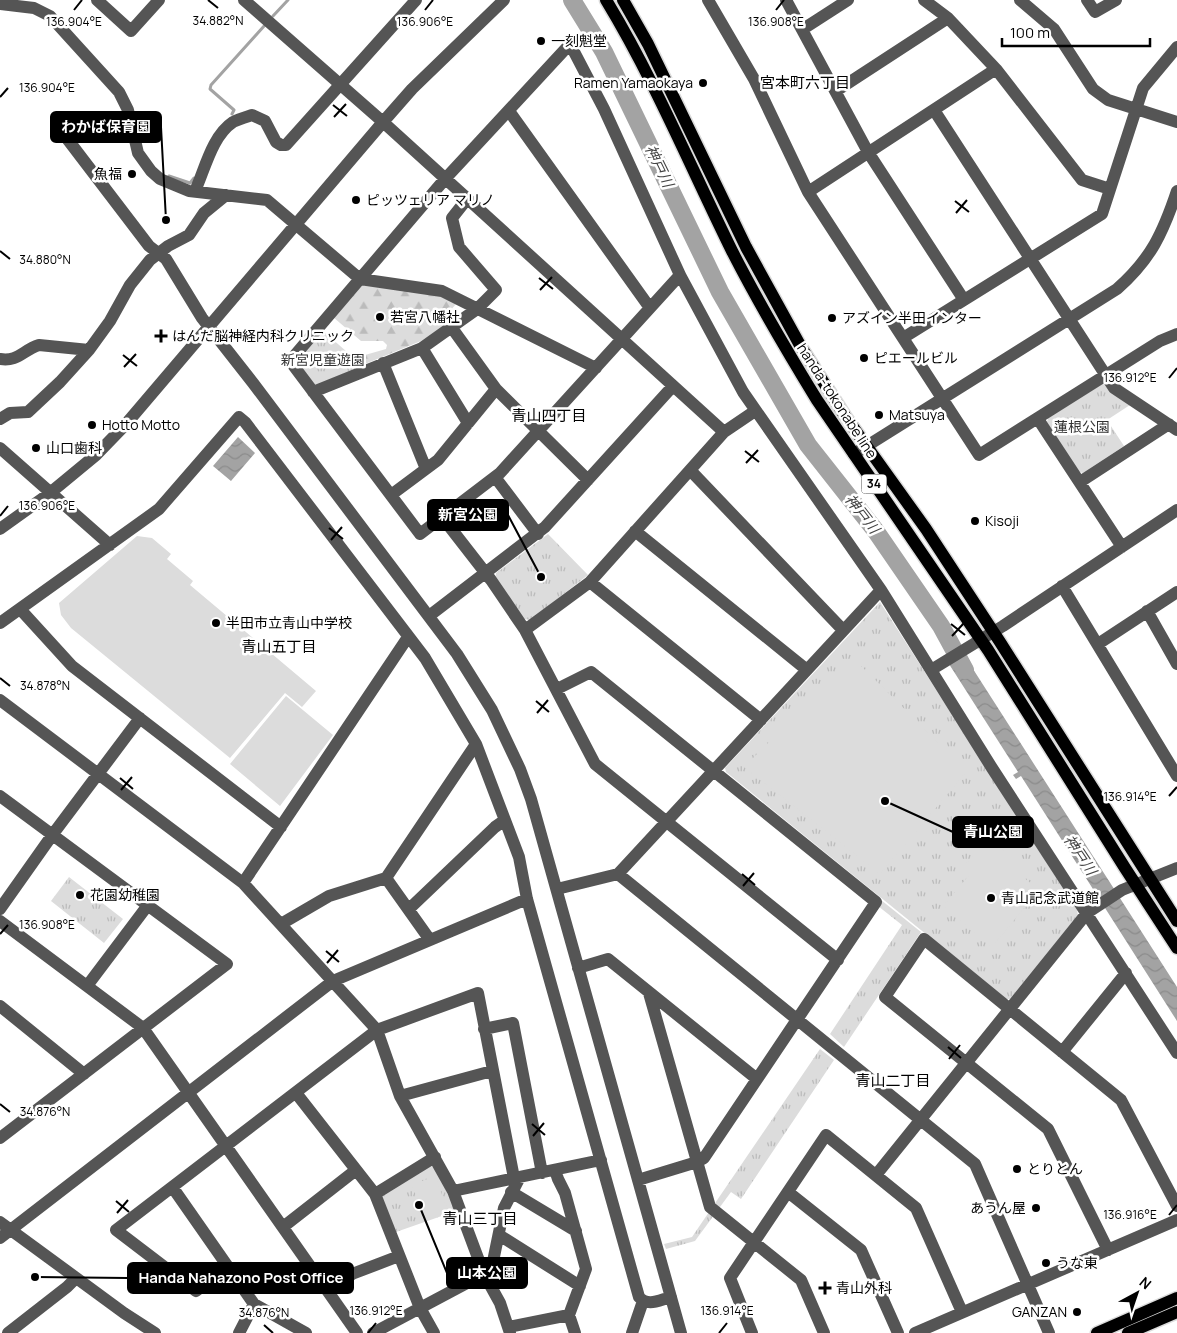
<svg xmlns="http://www.w3.org/2000/svg" width="1177" height="1333" viewBox="0 0 1177 1333" font-family="Manrope,'Noto Sans JP',sans-serif">
	<style>
		.grass { fill: url(#grass-tufts) }
		.forest { fill: url(#forest-firs) }
		.pitch { fill: #dcdcdc }
		.water { fill: url(#water-waves) }
		.lines { fill: none; stroke-linecap: round; stroke-linejoin: round }
		.stream { stroke: #a3a3a3; stroke-width: 3 }
		.river { stroke: #a3a3a3; stroke-width: 18 }
		.major-casing { stroke: #dbdbdb; stroke-width: 15 }
		.minor { stroke: #555; stroke-width: 12 }
		.major { stroke: #000; stroke-width: 12 }
		.ticks { fill: none; stroke: #000; stroke-width: 2 }
		.poi-dot { fill: #000; stroke: #fff; stroke-width: 2 }
		.labels { text-anchor: middle; stroke-width: 5; stroke-linejoin: round; paint-order: stroke }
		.shield { fill: #fff; stroke: #4c4c4c; stroke-width: 1 }
		.shield-label { font-size: 12px; font-weight: bold; fill: #000 }
		.poi-label { font-size: 14px; fill: #000; stroke: #fff; text-anchor: start }
		.park-label { font-size: 14px; fill: #333; stroke: #fff }
		.street-label { font-size: 14px; fill: #000; stroke: #fff }
		.neighbourhood-label { font-size: 15px; fill: #000; stroke: #fff }
		.water-label { font-size: 15px; font-style: italic; fill: #444; stroke: #fff }
		.ticks-label { font-size: 12px; text-anchor: middle; fill: #000; stroke: #fff; stroke-width: 5; stroke-linejoin: round; paint-order: stroke }
		.leader { fill: none; stroke: #000; stroke-width: 2 }
		.callout-dot { fill: #000; stroke: #fff; stroke-width: 2 }
		.callout { fill: #000; stroke: #000; stroke-width: 2 }
		.callout-label { font-size: 15px; text-anchor: middle; font-weight: bold; fill: #fff }
	</style>
	<defs>
		<pattern id="grass-tufts" width="24" height="20" patternUnits="userSpaceOnUse" patternTransform="scale(1.25)"><rect width="24" height="20" fill="#dcdcdc"/><path d="M3 7l-1-3M5 7V3M7 7l1-3M15 17l-1-3M17 17v-4M19 17l1-3" fill="none" stroke="#bbb"/></pattern>
		<pattern id="forest-firs" width="22" height="20" patternUnits="userSpaceOnUse" patternTransform="scale(1.25)"><rect width="22" height="20" fill="#dcdcdc"/><path d="M5 1l3.5 6h-7zM16 11l3.5 6h-7z" fill="#bbb"/></pattern>
		<pattern id="water-waves" width="16" height="10" patternUnits="userSpaceOnUse" patternTransform="scale(1.25)"><rect width="16" height="10" fill="#a3a3a3"/><path d="M0 5q4-4 8 0t8 0" fill="none" stroke="#8b8b8b"/></pattern>
	</defs>
	<rect width="100%" height="100%" fill="#fff"/>
	<path class="grass" d="M322,330l41,36 -46,19h-4l-17,-26z
		M1102,384l4,1 24,20 -23,15 17,26 -41,27 -4,-1 -32,-50 1,-4z
		M548,534l40,41 -58,45 -6,-1 -28,-41v-5z
		M880,602l197,308 1,5 -68,84h-4l-280,-227 -1,-4z
		M69,877l54,42 -19,24 -53,-42z
		M881,900l40,32 -77,115 -14,-13 72,-109 -24,-19z
		M820,1049l14,11 -93,139 -10,-7 -36,49 -29,8 -2,-5 28,-7z
		M430,1166l5,1 21,44 -60,21 -15,-34 3,-4z"/>
	<path class="forest" d="M365,284l75,12 16,8 -6,7 -1,12 -28,18 -56,23 -7,-7 28,-8 1,-4 -4,-4h-22l-28,-24 25,-31z"/>
	<path class="pitch" d="M137,536l15,2 19,16 -4,5 26,22 -3,4 126,106 -14,16 -17,-14 -55,65 -159,-130 -10,-13 -2,-12z
		M853,658l114,113 -87,103 -136,-107z
		M286,696l47,39 -53,71 -50,-42z
		M987,837l29,24 1,11 22,18 -47,57 -49,-41 28,-33 -7,-7 11,-13 -7,-7 7,-8 7,6z
		M435,1176l12,32 -23,9 -12,-32z"/>
	<path class="water" d="M238,437l17,16 -24,28 -18,-15z
		M964,655l213,332v34l-156,-245 -5,3 -3,-4 5,-3 -69,-108z"/>
	<g class="lines">
		<path class="stream" d="M273,16l15,-16
			M232,114l2,-4 -24,-21 1,-4 54,-60
			M169,176l21,7 4,-5"/>
		<path class="river" d="M572,0l32,52 116,240 88,153 67,85 66,96 24,44"/>
		<g class="major-casing">
			<path id="major" d="M606,0c48,79 85,168 126,251 26,51 55,100 85,149l171,250 137,218 52,80
				M623,0l25,44 98,203 55,100 44,69 81,113 74,113 177,279
				M1097,1333l80,-35
				M1128,1333l49,-21"/>
		</g>
		<path class="minor" d="M97,0l34,31 28,-31
			M244,0l139,122 341,310
			M708,0l46,79 54,113 171,263 181,-114 17,-7
			M786,0l82,152 96,148
			M924,0l24,18 48,51 86,111 28,9
			M1020,0l34,29 39,60 15,11 69,22
			M1087,0l8,12 21,-12
			M0,4l34,4 16,8 69,76 9,18 10,43 13,18 9,8 29,12 78,9 93,79 82,12 154,77
			M803,29l45,-29
			M836,91l112,-73
			M934,110l180,278 63,42
			M509,111l141,197
			M62,132l87,114 17,13 36,59 51,65 204,271 35,56 28,59 11,30 150,534
			M195,191c10,-22 17,-55 38,-69 6,-3 13,-5 19,-7l13,6 11,21 5,3h5l130,-145
			M808,192l188,-123
			M680,275l-180,198 -80,61 -130,-173 155,-182 125,-135 34,65 76,166 63,117 138,198 111,178 185,285
			M452,328l44,61 92,91
			M903,338l199,-124 41,-126 34,-41
			M422,348l46,75
			M0,359c18,3 23,-9 39,-14l50,5
			M383,363l43,106
			M313,392l109,-44 55,-39 19,-19 -37,-43 -7,-29 15,-19
			M0,419l10,-6 18,-1 32,-30 29,-32 21,-29 20,-36 20,-25 18,-14 21,-11 15,-22 22,-18
			M1038,419l84,128
			M0,448l110,97
			M854,454l263,-165c34,-30 46,-56 60,-98
			M690,470l153,160
			M495,477l43,57
			M1080,482l89,-58
			M391,495l47,-35 58,-71
			M442,517l49,63 34,50 70,134 243,196
			M0,529l50,-36 46,-38 30,-31 257,-302 29,-33 92,-89
			M635,531l172,139
			M590,582l171,138
			M1062,586l115,190
			M20,609l52,57 209,161
			M1147,611l30,53
			M429,616l116,-89 128,-141
			M0,623l159,-114 80,-92 6,5 180,236 51,86 43,113 8,42 112,398c9,10 20,3 32,0
			M525,630l65,-48 134,-150 31,-21
			M1098,644l79,-52
			M931,670l72,-44 174,-116
			M557,689l34,-17 285,230 -172,256 -7,4 -59,18
			M0,700l243,183 134,147 23,66 53,95 31,83 16,29 10,30
			M0,796l227,168 -227,174
			M618,874l263,-284
			M386,878l44,62
			M243,883l165,-246
			M557,889l61,-15 357,290 74,169
			M0,909l53,-75 87,-116
			M409,909l86,-82 10,-7
			M0,921l143,107 214,305
			M281,924l48,-28 57,-18 90,-134
			M578,968l30,-9 149,120
			M87,986l61,-81
			M649,993l61,214 91,73 23,53
			M0,1006l84,68
			M484,1029l29,-6 29,150
			M1062,1052l64,-79
			M296,1093l79,101 45,114 14,25
			M400,1096l92,-25
			M555,1170l3,9 7,14 21,76 -17,46 6,18
			M876,1175l211,-262 35,-23 55,-22
			M173,1188l81,116 52,29
			M453,1191l148,-31
			M511,1192l65,39
			M788,1192l73,58 37,83
			M375,1194l60,-37
			M0,1222l124,91 31,20
			M283,1227l73,-57
			M499,1235l81,51
			M0,1238l333,-257 194,-82
			M1108,1250l-60,-121 -163,-132 39,-58 197,161 56,106
			M228,1267l-32,24 -80,-61 261,-200 101,-37 36,185
			M489,1281l15,-73 16,-31
			M328,1291l24,-17 47,-18
			M508,1327l61,-12
			M8,1333l59,-46 9,-9
			M239,1333l15,-29
			M373,1333l111,-59
			M632,1333l11,-32
			M752,1333l-22,-55 96,-143 90,73 46,104
			M915,1333l262,-113"/>
		<use href="#major" class="major"/>
	</g>
	<path class="ticks" d="M208,0l10,8M74,10l8,-10M425,10l8,-10M776,10l8,-10M0,97l8,-9M333,105l14,11M334,117l12,-13M955,201l14,11M956,213l11,-13M0,251l10,8M539,278l14,11M540,290l12,-13M123,355l14,11M124,367l12,-13M1169,378l8,-10M745,451l14,11M746,463l12,-13M0,516l8,-10M329,528l14,11M331,540l11,-13M951,624l14,11M952,636l12,-13M0,678l10,8M536,701l13,11M537,713l11,-13M120,778l13,11M121,790l11,-13M1169,796l8,-9M742,874l13,11M743,886l11,-13M0,934l8,-9M326,951l13,11M327,963l11,-13M948,1047l13,11M949,1059l11,-14M0,1104l10,8M532,1124l13,11M533,1136l11,-13M116,1201l13,11M117,1213l11,-13M1169,1215l8,-10M264,1325l9,8M368,1333l8,-10M719,1333l8,-10"/>
	<g class="poi-dot">
		<circle cx="541" cy="41" r="5"/>
		<circle cx="703" cy="83" r="5"/>
		<circle cx="132" cy="174" r="5"/>
		<circle cx="356" cy="200" r="5"/>
		<circle cx="380" cy="317" r="5"/>
		<circle cx="832" cy="318" r="5"/>
		<path d="M158.5 328.5h5v5h5v5h-5v5h-5v-5h-5v-5h5z"/>
		<circle cx="864" cy="358" r="5"/>
		<circle cx="879" cy="415" r="5"/>
		<circle cx="92" cy="425" r="5"/>
		<circle cx="36" cy="448" r="5"/>
		<circle cx="975" cy="521" r="5"/>
		<circle cx="216" cy="623" r="5"/>
		<circle cx="80" cy="895" r="5"/>
		<circle cx="991" cy="898" r="5"/>
		<circle cx="1017" cy="1169" r="5"/>
		<circle cx="1036" cy="1208" r="5"/>
		<circle cx="1046" cy="1263" r="5"/>
		<path d="M822.5 1280.5h5v5h5v5h-5v5h-5v-5h-5v-5h5z"/>
		<circle cx="1077" cy="1312" r="5"/>
	</g>
	<g class="labels">
		<rect class="shield" x="861.5" y="474.5" width="25" height="19" rx="4"/>
		<g class="shield-label">
			<text x="874" y="488">34</text>
		</g>
		<g class="poi-label">
			<text x="551" y="46">一刻魁堂</text>
			<text x="693" y="88" text-anchor="end">Ramen Yamaokaya</text>
			<text x="122" y="179" text-anchor="end">魚福</text>
			<text x="366" y="205">ピッツェリア マリノ</text>
			<text x="390" y="322">若宮八幡社</text>
			<text x="842" y="323">アズイン半田インター</text>
			<text x="172" y="341">はんだ脳神経内科クリニック</text>
			<text x="874" y="363">ピエールビル</text>
			<text x="889" y="420">Matsuya</text>
			<text x="102" y="430">Hotto Motto</text>
			<text x="46" y="453">山口歯科</text>
			<text x="985" y="526">Kisoji</text>
			<text x="226" y="628">半田市立青山中学校</text>
			<text x="90" y="900">花園幼稚園</text>
			<text x="1001" y="903">青山記念武道館</text>
			<text x="1027" y="1174">とりとん</text>
			<text x="1026" y="1213" text-anchor="end">あうん屋</text>
			<text x="1056" y="1268">うな東</text>
			<text x="836" y="1293">青山外科</text>
			<text x="1067" y="1317" text-anchor="end">GANZAN</text>
		</g>
		<g class="park-label">
			<text x="323" y="365">新宮児童遊園</text>
			<text x="1082" y="432">蓮根公園</text>
		</g>
		<g class="street-label">
			<text transform="translate(837 401) rotate(57)" y="5">handa-tokonabe line</text>
		</g>
		<g class="neighbourhood-label">
			<text x="805" y="88">宮本町六丁目</text>
			<text x="549" y="421">青山四丁目</text>
			<text x="279" y="652">青山五丁目</text>
			<text x="893" y="1086">青山二丁目</text>
			<text x="480" y="1224">青山三丁目</text>
		</g>
		<g class="water-label">
			<text transform="translate(659 166) rotate(64)" y="5">神戸川</text>
			<text transform="translate(862 514) rotate(52)" y="5">神戸川</text>
			<text transform="translate(1080 855) rotate(56)" y="5">神戸川</text>
		</g>
	</g>
	<g class="ticks-label">
		<text x="218" y="25">34.882°N</text>
		<text x="74" y="26">136.904°E</text>
		<text x="425" y="26">136.906°E</text>
		<text x="776" y="26">136.908°E</text>
		<text x="47" y="92">136.904°E</text>
		<text x="45" y="264">34.880°N</text>
		<text x="1130" y="382">136.912°E</text>
		<text x="47" y="510">136.906°E</text>
		<text x="45" y="690">34.878°N</text>
		<text x="1130" y="801">136.914°E</text>
		<text x="47" y="929">136.908°E</text>
		<text x="45" y="1116">34.876°N</text>
		<text x="1130" y="1219">136.916°E</text>
		<text x="376" y="1315">136.912°E</text>
		<text x="727" y="1315">136.914°E</text>
		<text x="264" y="1317">34.876°N</text>
	</g>
	<path class="leader" d="M166 220L161 127M541 577L508 515M885 801L953 832M419 1205L447 1273M35 1277L128 1278"/>
	<g class="callout-dot">
		<circle cx="166" cy="220" r="5"/>
		<circle cx="541" cy="577" r="5"/>
		<circle cx="885" cy="801" r="5"/>
		<circle cx="419" cy="1205" r="5"/>
		<circle cx="35" cy="1277" r="5"/>
	</g>
	<g class="callout">
		<rect x="51" y="112" width="110" height="30" rx="5"/>
		<rect x="428" y="500" width="80" height="30" rx="5"/>
		<rect x="953" y="817" width="80" height="30" rx="5"/>
		<rect x="447" y="1258" width="80" height="30" rx="5"/>
		<rect x="128" y="1263" width="225" height="30" rx="5"/>
	</g>
	<g class="callout-label">
		<text x="106" y="132">わかば保育園</text>
		<text x="468" y="520">新宮公園</text>
		<text x="993" y="837">青山公園</text>
		<text x="487" y="1278">山本公園</text>
		<text x="241" y="1283">Handa Nahazono Post Office</text>
	</g>
	<g transform="translate(1137 1293) rotate(40)" stroke="#ffffff" stroke-width="4" paint-order="stroke">
	<path d="M0-4L9 19L0 12L-9 19Z" fill="#000000"/>
	<text y="-8" font-size="14" font-weight="bold" text-anchor="middle" fill="#000000">N</text>
	</g>
	<path d="M1002 38v8h148v-8" fill="none" stroke="#000000" stroke-width="2.5"/>
	<text x="1010" y="38" font-size="15" fill="#000000" stroke="#ffffff" stroke-width="4" paint-order="stroke">100 m</text>
</svg>
